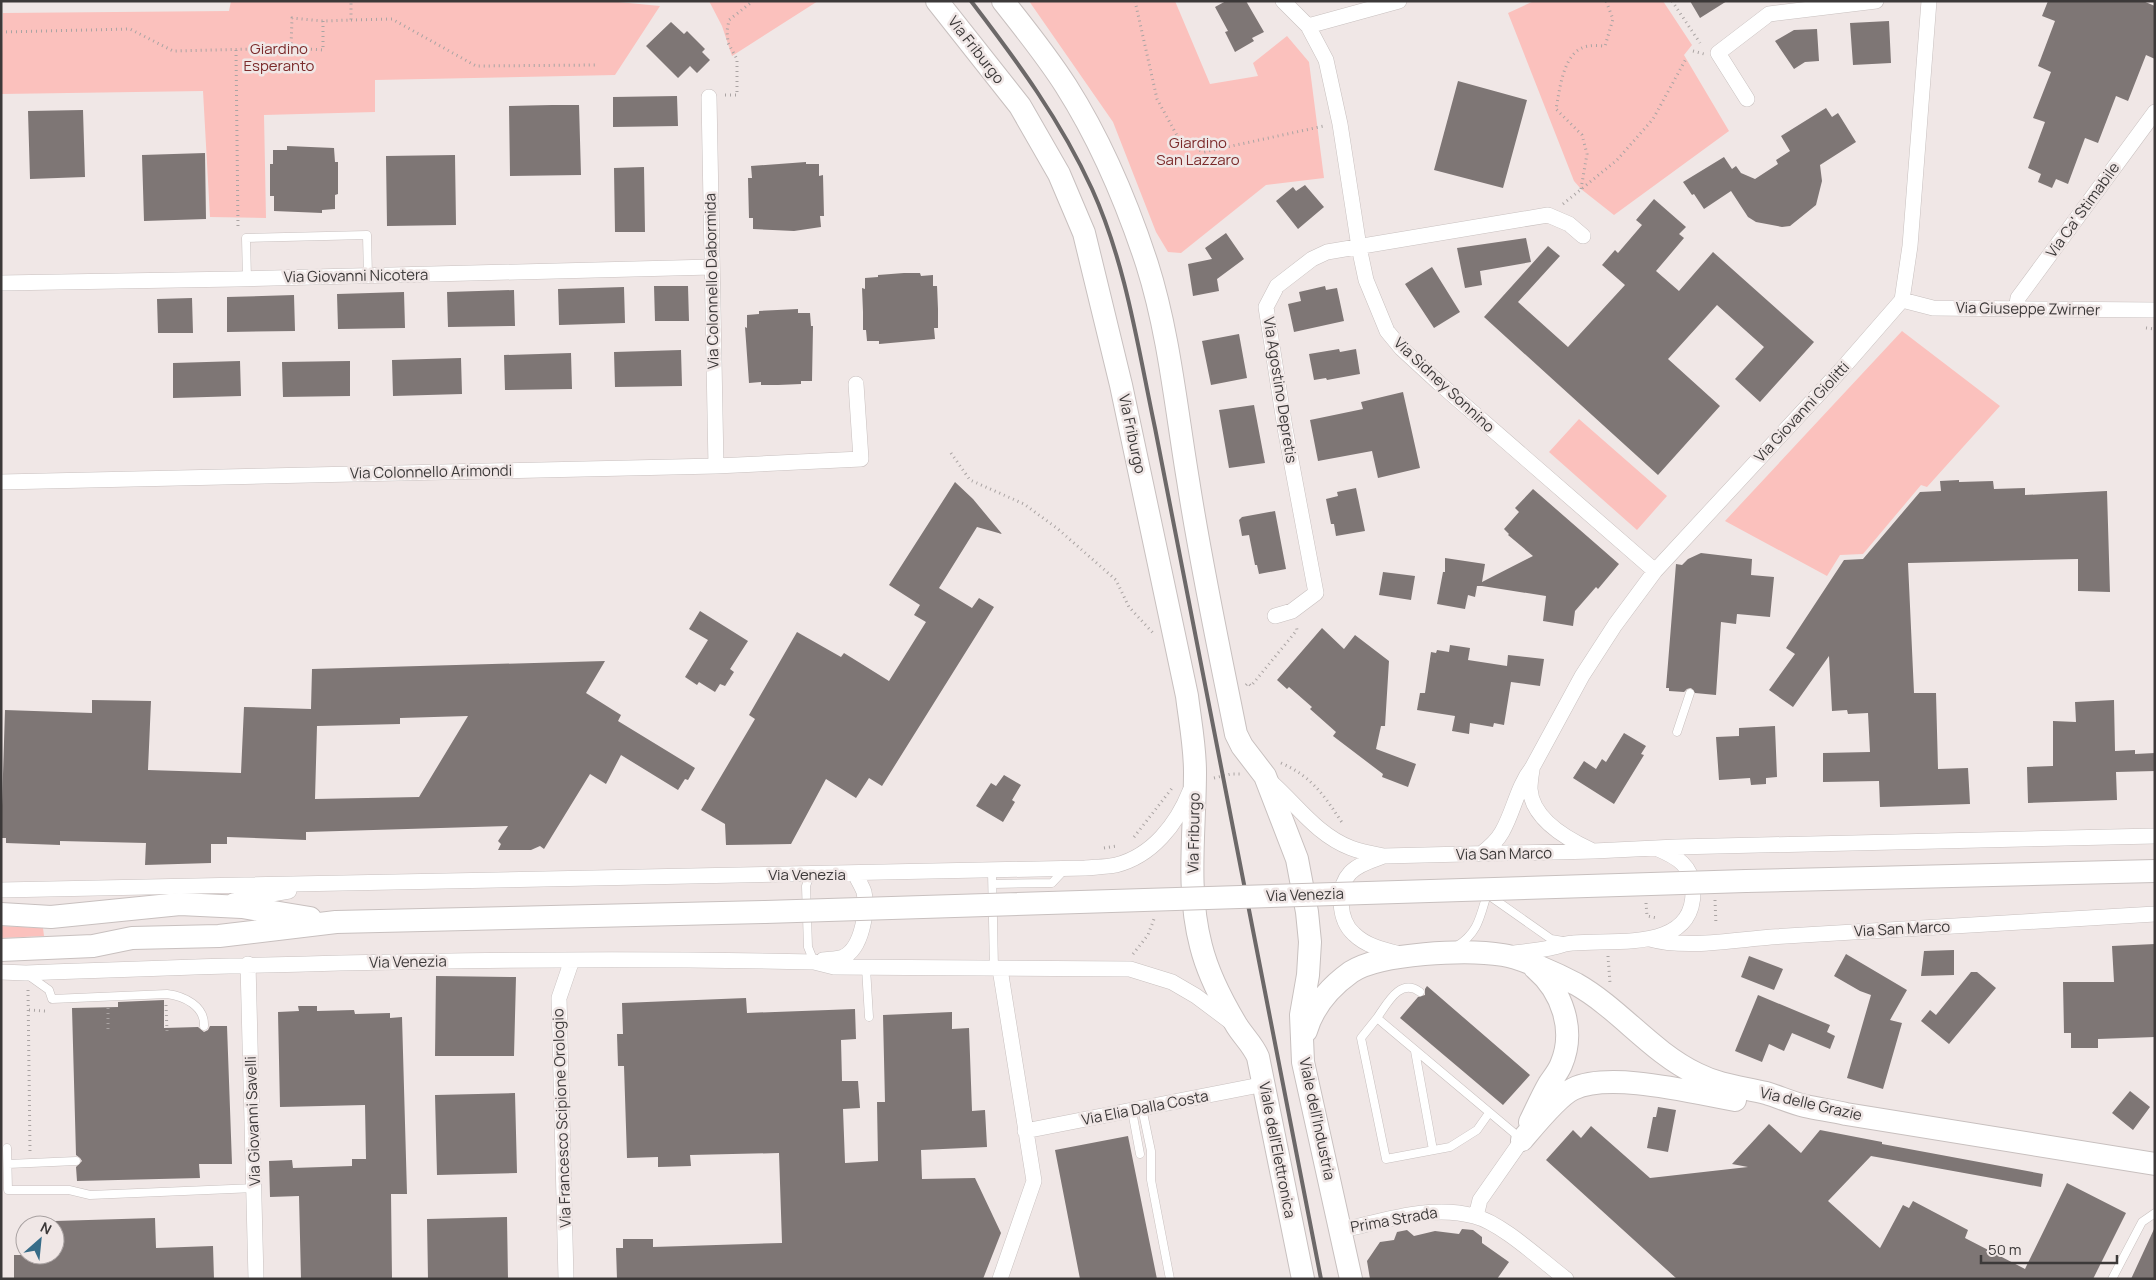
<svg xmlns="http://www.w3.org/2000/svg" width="2156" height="1280" viewBox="0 0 2156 1280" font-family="Manrope,sans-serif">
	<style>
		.green { fill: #fbc1bd }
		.building { fill: #7e7675; fill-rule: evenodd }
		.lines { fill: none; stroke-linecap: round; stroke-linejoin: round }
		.lane-casing { stroke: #c8c0bf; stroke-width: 9 }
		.street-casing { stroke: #c8c0bf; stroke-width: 16 }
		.secondary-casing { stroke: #c8c0bf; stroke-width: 24 }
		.path { stroke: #aaa4a3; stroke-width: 3; stroke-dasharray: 1 4; stroke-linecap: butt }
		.lane { stroke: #fff; stroke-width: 8 }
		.street { stroke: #fff; stroke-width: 15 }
		.secondary { stroke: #fff; stroke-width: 22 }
		.rail { stroke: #6c6868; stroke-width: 4 }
		.secondary-bridge-casing { stroke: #c8c0bf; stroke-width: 24; stroke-linecap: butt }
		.secondary-bridge { stroke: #fff; stroke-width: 22 }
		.labels { text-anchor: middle; stroke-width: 5; stroke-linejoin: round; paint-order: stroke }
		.park-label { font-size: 15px; fill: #7b2b2b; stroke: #f0e7e6 }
		.street-label { font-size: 15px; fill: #3c3939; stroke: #f0e7e6 }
	</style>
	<rect width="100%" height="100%" fill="#f0e7e6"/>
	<path class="green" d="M231,1h377l52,5 -45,69 -240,5v32l-111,3 2,103 -56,-1 -7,-126 -202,3 2,-81 226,-2z
		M709,1h109l-86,55 -10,-30z
		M1029,1h146l35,83 48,-8 -5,-13 34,-27 22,26 15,116 -58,7 -85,68 -13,-1 -12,-20 -43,-110z
		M1534,1h129l29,44 -8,10 45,76 -115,84 -33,-26 -7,-8 -66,-168z
		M1902,331l98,75 -73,81 -6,-2 -58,69 -23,1 -13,21 -102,-55z
		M1579,419l88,77 -30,34 -88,-78z
		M1,926l42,2 1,8 -43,2z"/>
	<path class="building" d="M1226,1h20l18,31 -12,6 2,3 -19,11 -10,-20 3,-1 -13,-24z
		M1690,1h37l-27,17z
		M2048,1h95l12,5v53l-9,-4 -18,46 -12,-5 -18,47 -13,-5 -17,46 -12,-5 -4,9 -14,-6 3,-8 -13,-6 17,-46 -12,-4 18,-46 -13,-6 17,-45 -13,-5z
		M1889,21l2,42 -38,2 -3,-42z
		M671,22l13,12 3,-3 18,18 -3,3 8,8 -13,13 -7,-7 -12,12 -32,-32z
		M1817,29l2,32 -14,1 -11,7 -19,-28 19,-11z
		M1458,81l69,19 -24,88 -69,-18z
		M677,96l1,30 -65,1v-30z
		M552,105h27l2,70 -71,1 -1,-70z
		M1826,108l6,9 6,-4 18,29 -36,23 2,16 -6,24 -26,21 -8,1 -26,-5 -8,-5 -17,-26 -27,18 -10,-15 -2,1 -9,-13 41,-25 8,12 4,-3 5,7 14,6 23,-15 -2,-4 14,-9 -9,-15z
		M83,110l2,67 -55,2 -2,-68z
		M287,146l47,2 1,14h3v32l-3,1v14l-13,1v3l-48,-2v-15h-4v-32h3v-14h14z
		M205,153l1,66 -62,2 -2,-66z
		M455,155l1,70 -69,1 -1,-70z
		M806,162v2h13v12l4,-1 1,41h-4l1,11 -27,4 -41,-2v-11h-4l-1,-40h4l-1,-12z
		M644,167l1,65h-30l-1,-64z
		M1305,185l19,22 -26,22 -22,-28 17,-14 3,4z
		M1654,199l32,28 -7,7 5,4 -28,33 23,20 34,-39 101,90 -54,60 -25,-23 29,-32 -47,-42 -49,54 52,47 -62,69 -174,-158 64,-71 12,10 -42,46 50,45 57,-62 -23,-20 13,-15 3,3 24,-28 -6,-5z
		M1226,233l18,26 -27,20 2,12 -26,5 -5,-32 24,-5 -7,-11z
		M1526,238l5,24 -51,9 2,14 -17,3 -8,-40z
		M1432,267l28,45 -26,16 -29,-44z
		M904,273h16l1,3 12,-1v11h4l1,23v19h-4l1,11 -56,5v-3h-12l-1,-11h-3v-18l-1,-24 3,1v-11l13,-1v-2z
		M654,286h34l1,35h-34z
		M1325,286l1,4 11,-2 7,33 -50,11 -6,-28 13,-3 -2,-9z
		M624,287l1,36 -66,2 -1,-36z
		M514,290l1,36 -67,1 -1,-35z
		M404,292l1,36 -67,1 -1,-35z
		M294,295l1,36 -68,1v-35z
		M192,298l1,35h-35l-1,-34z
		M798,309v4h12l1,13h2l-1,55h-11v3l-23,1h-17v-3l-12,1 -4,-56 2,1v-13l12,-1v-3z
		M1239,334l8,44 -36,7 -9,-44z
		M1339,349l1,3 16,-3 4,25 -33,6 -1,-2 -12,2 -5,-26z
		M681,350l1,36 -67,1 -1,-35z
		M571,353l1,36 -67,1 -1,-35z
		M461,358l1,36 -69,2 -1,-36z
		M240,361l1,35 -68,2v-35z
		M350,361v35l-67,1 -1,-35z
		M1403,392l17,76 -42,10 -6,-27 -54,10 -8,-41 53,-11 -2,-7z
		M1254,405l11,58 -36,5 -10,-58z
		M1959,480v2l34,-1 1,8 31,-1v7l82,-4 3,101 -32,-1v-32l-170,4 6,130h22l2,76 30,-1 2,36 -90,3 -1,-26 -56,1v-29l47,-1 -2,-39 -20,1 -1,-4 -15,1 -3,-55 -36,51 -24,-17 26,-36 -9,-6 58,-88 19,-1 57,-67 21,-1 -1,-10z
		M955,482l18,17 29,35 -25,-7 -38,61 33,20 7,-10 15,9 -112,179 -13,-8 -13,20 -30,-19 -35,65 -65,1 -1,-21 -24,-14 54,-91 -6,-4 48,-83 44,25 3,-4 45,28 37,-59 -12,-7 6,-10 -31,-20z
		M1356,488l9,43 -29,5 -2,-12h-3l-5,-25 12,-3 -1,-4z
		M1533,489l86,75 -21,25 -2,-2 -21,24 -2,15 -30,-5 3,-25 -64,-10h-5l-2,11 -7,-2 -3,14 -28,-5 6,-32h2v-14l40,6 -3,18 51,-26 -25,-21 1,-1 -5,-5 15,-17 -4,-4z
		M1275,511l11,58 -27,5 -2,-9h-2l-6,-30 -7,1 -3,-16 3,-3z
		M1701,553l51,6 -1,16 23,2 -4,40 -33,-3 -1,10 -15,-2 -5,73 -21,-2 -4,-5 -4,1 -3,3 -15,-1v-3h-3l10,-124 6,1 6,-6z
		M1383,572l32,4 -4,24 -32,-5z
		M700,611l48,30 -18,28 4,3 -9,14 -5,-2 -5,8 -16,-10 -2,3 -12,-8 23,-37 -19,-11z
		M1322,628l22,21 11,-14 34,26 -4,65h-4l-5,23 40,15 -8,23 -26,-10 1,-3 -50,-38 3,-4 -26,-23 2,-2 -23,-20 -2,2 -10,-9z
		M1450,645l20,3 -2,12 39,6 1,-11 36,4 -4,27 -29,-4 -7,43 -10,-2 -1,4 -23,-4 -1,11 -17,-3 3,-15 -38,-6 3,-17h5l6,-41 5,1 1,-3 12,2z
		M605,661l-19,32 35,22 -3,6 77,47 -7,12 -3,-1 -7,11 -57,-35 -15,29 -16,-10 -46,75 -4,-3 -9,4h-33l3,-6 -3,-3 10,-15 -202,6v8l-79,-3v7h-16v19l-66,2 1,-22 -86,-2v4l-54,-2v-5h-5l4,-128 87,3v-13l59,1 -3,69 93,3 3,-66 67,2 1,-40zM468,716l-49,81 -104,2 2,-73 83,-2v-6z
		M2114,700l1,51 20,-1v4l20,-1v18l-39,1 1,28 -89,3 -1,-36 26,-1v-45l23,1 -1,-20z
		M1775,726l2,51 -11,1v6l-15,1 -1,-7 -31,2 -3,-43 23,-1v-8z
		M1624,733l22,13 -5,8 3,1 -30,49 -41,-26 11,-17 12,8 6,-10 4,3z
		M1004,775l17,10 -9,15 3,2 -12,20 -27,-16 15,-23 5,3z
		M2155,944v93l-57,2v9h-27v-15h-7l-1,-51h51l-2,-36z
		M1954,950v25l-33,1 3,-25z
		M1846,954l61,36 -17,30 12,3 -19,66 -36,-11 24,-83 -11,-4 -26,-15z
		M1749,956l34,13 -9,21 -33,-13z
		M1971,972h6l19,16 -47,56 -28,-23 9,-11 6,5z
		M436,976l80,1 -2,79h-79z
		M1427,986l103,89 -27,30 -103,-87 18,-21 7,-2v-6z
		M1758,995l72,30 -3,7 8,4 -5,13 -38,-16 -8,18 -15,-7 -7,18 -27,-11z
		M746,998l1,15 108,-4 1,30 -15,1 1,41h16l2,27 -17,1 2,54 33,-2 -1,-59h8l-2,-87 69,-3v17l17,-1 3,83 13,-1 2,37 -66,3 1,29 53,-1 26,55 -18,46h-366l-1,-31h7v-9h30v8l129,-4 -3,-90 -89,2 1,11 -33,1v-10l-31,1 -3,-92h-6l-1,-32h6l-1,-31z
		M164,1000v28l34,-1 6,5 4,-2 2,-4h17l5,138h-33l1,14 -123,3 -1,-14 6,-6 -2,-3 -4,-3 -4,-147 46,-1v-5z
		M298,1006h19v5l37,-1 1,4 35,-1v5l12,-1 5,177h-16l1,85h-91l-2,-83 -29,1 -1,-36 23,-1 1,8 59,-2v-7h14l-1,-54 -85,2 -2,-95 21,-1z
		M2130,1091l20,16 -17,23 -21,-17z
		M515,1093l2,80 -80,2 -2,-80z
		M1658,1107l18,3 -8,42 -21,-4 6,-31h3z
		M1769,1124l32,29 19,-23 62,12v2l161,30 -2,13 -170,-31 -43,45 52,47 23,-43 6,3 4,-7 55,29 -3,8 60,31 42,-86 59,30 -33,66h-416l-131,-119 27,-30 8,8 10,-12 59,52 98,-11 -16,-3z
		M1128,1136l29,143h-77l-25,-129z
		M507,1217l1,62h-80l-1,-60z
		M155,1218l1,30 57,-2 1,33h-200v-24h41v-34z
		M2155,1227v52h-24z
		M1462,1229l11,1 9,7v6l27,19 -12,17h-127l-3,-18 13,-19 14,-2 3,-8 10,-2 7,6 21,-5 24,3z"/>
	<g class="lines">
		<g class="lane-casing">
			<path id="lane" d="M247,279l-1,-41 121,-3 1,41
				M1677,732l13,-39
				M992,871l2,98
				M810,875l-4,11 2,61 6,15
				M993,884l59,-1 13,-14
				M1457,946c21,-13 23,-29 30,-52l64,45 12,2
				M866,968l3,49
				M28,975l21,15 3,9 115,-5c17,2 38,12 37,32
				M1377,1018c10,-14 23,-41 43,-26
				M1415,1051l18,99
				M1142,1108l9,43v29l19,99
				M1132,1111l8,43
				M1489,1113l-12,17 -27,17 -64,12 -25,-121 16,-20 143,120
				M7,1148l1,42h61l21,5 165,-7
				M8,1164l68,-3
				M2112,1279l30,-57 13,-9"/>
		</g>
		<g class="street-casing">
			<path id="street" d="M1283,1l25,25 18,34 14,64 19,123 7,33 21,51 14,17 38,35 216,188
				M1308,26l91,-25
				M709,97l7,369
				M1747,99l-29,-46 51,-39 107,-13
				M1,283l236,-4 475,-12
				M1902,300l31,8 222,2
				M2016,309l2,-11 137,-186
				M1,482l715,-16 145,-7 -5,-75
				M1275,616l17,-5 24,-18 -31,-165 -19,-121 11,-21 35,-27 15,-7 221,-37 21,9 14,12
				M1532,770c-1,6 -2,13 -2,19 2,30 37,50 61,61
				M1271,782c26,23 46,53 80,66 10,4 22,6 33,8l210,-5 82,-4 479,-11
				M1481,854c8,-6 16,-13 21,-22 12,-21 15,-45 30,-64l50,-92 33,-51 40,-54 186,-201 61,-70 8,-54 19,-245
				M1384,856c-11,4 -26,8 -34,17 -14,15 -11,48 4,61 12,12 30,16 46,20
				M1,890l1084,-22c10,-1 21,-1 31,-3 36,-9 61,-41 74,-74
				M233,901l56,-10
				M1650,939c35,10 84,1 121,-2l384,-23
				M1509,954c15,-3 31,-3 45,-7 6,-1 12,-4 19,-4 43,-4 123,10 120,-55 -1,-22 -16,-31 -35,-39
				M823,960c6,-1 14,-1 20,-3 19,-8 25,-47 21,-65 -2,-6 -6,-12 -9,-18
				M248,964l8,315
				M1000,969l34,212 -34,98
				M1,972l25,1c263,-10 525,-17 788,-11l20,5 296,2 42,13 24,14 36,27
				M1025,1131l240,-47
				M1476,1216l4,-16 42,-60
				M1342,1230c42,-9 89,-26 132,-14 28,7 68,45 92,63
				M566,1279l-7,-281 13,-38"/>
		</g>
		<g class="secondary-casing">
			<path id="secondary" d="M937,1l83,105 39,68 25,59 37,152 66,311c3,25 8,50 8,76 0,58 -9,117 6,174 7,28 21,55 36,80 7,11 16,19 21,31l45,222
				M1003,1c22,28 44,55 63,85 35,55 61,117 81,178 22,69 29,144 41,216 13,85 31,169 48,254l6,12 23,30 32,83 10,53 3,30 -2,33 -7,40 2,47 48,217
				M1746,881l409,-10
				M1,914l50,3 129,-13 62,3 68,11
				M1,950l92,-4 39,-8 87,-2 117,-14 429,-10
				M1306,1031c7,-24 24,-44 45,-59 29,-19 116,-23 152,-17 19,3 56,20 73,29 44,25 75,68 121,90 24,12 44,13 69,19 13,4 26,10 39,13 14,3 28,5 41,8l309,50
				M1530,1122c6,-12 12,-26 19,-38 4,-6 9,-12 12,-19 15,-35 1,-74 -26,-97
				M1522,1140c12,-14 36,-44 51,-51 37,-18 122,4 162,11"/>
		</g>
		<path class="path" d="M1135,1l22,98 23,42 24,11 120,-26
			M1672,1l28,42
			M351,20l41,-1 84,47 122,-1
			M1,32l129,-3 43,22 118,-3 1,-30 31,3 28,-1v-19
			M291,48l32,2v-29
			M236,50l2,178
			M1693,51l11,3
			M725,95h12v-36l-9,-16 -1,-12 2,-11 24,-19
			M1581,189l6,-35 -5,-19 -26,-26c4,-20 7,-60 33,-63 5,-1 11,0 16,0l8,-27 -7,-18
			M1563,204l54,-44 36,-41 34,-62
			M2146,328l9,1
			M951,453l19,27 54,24 34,25 58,51 13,27 24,26
			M1246,685l2,-2 3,3 46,-56 -1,-5
			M1281,763c32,14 44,34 62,61
			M1214,778l17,-4h9
			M1134,837l39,-50
			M1104,848l13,-2
			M1715,900l1,25
			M1646,903l1,13 10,2
			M1133,954l15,-19 6,-16
			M1608,956l2,27
			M28,990l2,161
			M166,1005l1,26
			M108,1008v24
			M29,1010l16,1"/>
		<use href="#lane" class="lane"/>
		<use href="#street" class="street"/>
		<use href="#secondary" class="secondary"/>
		<path class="rail" d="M971,1c46,60 90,120 121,188 34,75 46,159 63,239l166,851"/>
		<g class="secondary-bridge-casing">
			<path id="secondary-bridge" d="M765,912l981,-31"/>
		</g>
		<use href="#secondary-bridge" class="secondary-bridge"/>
	</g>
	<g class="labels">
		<g class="park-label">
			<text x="279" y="54">Giardino<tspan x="279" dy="17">Esperanto</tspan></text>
			<text x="1198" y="148">Giardino<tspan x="1198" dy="17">San Lazzaro</tspan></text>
		</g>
		<g class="street-label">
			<text transform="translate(976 50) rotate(52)" y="5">Via Friburgo</text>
			<text transform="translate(2083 210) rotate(-54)" y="5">Via Ca' Stimabile</text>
			<text transform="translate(356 276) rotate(-1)" y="5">Via Giovanni Nicotera</text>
			<text transform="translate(712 281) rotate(-91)" y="5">Via Colonnello Dabormida</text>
			<text transform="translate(2028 309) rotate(1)" y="5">Via Giuseppe Zwirner</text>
			<text transform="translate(1444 385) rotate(43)" y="5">Via Sidney Sonnino</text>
			<text transform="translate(1280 390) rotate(81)" y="5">Via Agostino Depretis</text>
			<text transform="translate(1802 412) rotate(-47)" y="5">Via Giovanni Giolitti</text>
			<text transform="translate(1132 434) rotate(78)" y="5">Via Friburgo</text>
			<text transform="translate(431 472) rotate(-1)" y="5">Via Colonnello Arimondi</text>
			<text transform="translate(1194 833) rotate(-89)" y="5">Via Friburgo</text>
			<text transform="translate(1504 854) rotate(-1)" y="5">Via San Marco</text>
			<text x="807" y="880">Via Venezia</text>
			<text transform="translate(1305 895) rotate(-2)" y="5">Via Venezia</text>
			<text transform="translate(1902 929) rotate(-3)" y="5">Via San Marco</text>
			<text transform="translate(408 962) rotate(-1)" y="5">Via Venezia</text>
			<text transform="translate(1811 1104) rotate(13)" y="5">Via delle Grazie</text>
			<text transform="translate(1145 1108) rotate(-11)" y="5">Via Elia Dalla Costa</text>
			<text transform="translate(562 1118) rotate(-92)" y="5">Via Francesco Scipione Orologio</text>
			<text transform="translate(1317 1119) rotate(78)" y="5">Viale dell'Industria</text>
			<text transform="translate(253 1121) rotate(-92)" y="5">Via Giovanni Savelli</text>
			<text transform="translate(1277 1150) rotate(79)" y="5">Viale dell'Elettronica</text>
			<text transform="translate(1394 1220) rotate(-10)" y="5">Prima Strada</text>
		</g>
	</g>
	<rect width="2156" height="1280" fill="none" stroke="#3c3939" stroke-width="5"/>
	<g transform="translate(40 1240) rotate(27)"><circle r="24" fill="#f0e7e6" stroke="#a8a1a1"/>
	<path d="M0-4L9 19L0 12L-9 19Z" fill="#376c88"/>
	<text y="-8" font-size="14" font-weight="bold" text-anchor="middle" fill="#3c3939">N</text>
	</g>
	<path d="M1981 1255v8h136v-8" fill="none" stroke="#3c3939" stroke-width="2.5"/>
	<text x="1988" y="1255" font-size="15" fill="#3c3939" stroke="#f0e7e6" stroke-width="4" paint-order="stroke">50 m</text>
</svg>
